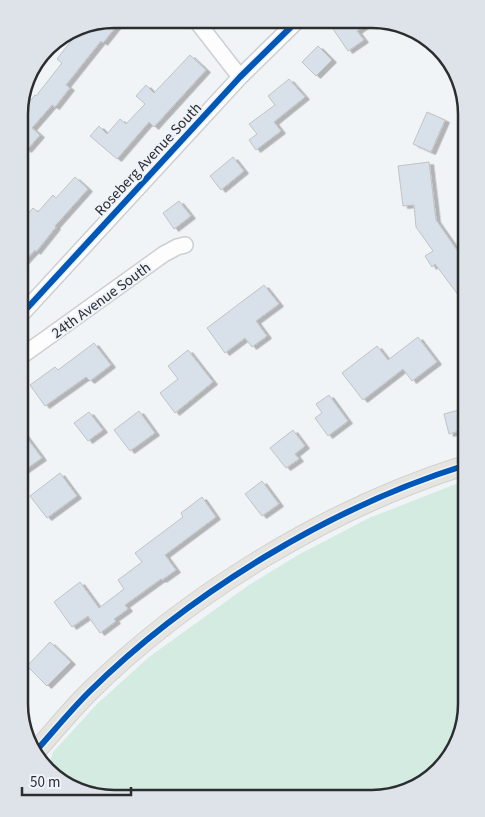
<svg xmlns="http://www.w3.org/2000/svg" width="485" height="817" viewBox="0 0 485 817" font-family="'Source Sans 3',sans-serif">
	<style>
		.green { fill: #d3ebe0 }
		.building { fill: #d8e0e9; stroke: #c1c2c5; filter: url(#shadow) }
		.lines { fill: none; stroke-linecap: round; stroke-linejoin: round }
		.minor-casing { stroke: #cecfd2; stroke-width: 18 }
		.major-casing { stroke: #d0d1d2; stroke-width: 21 }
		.minor { stroke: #fdfdfe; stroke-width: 15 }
		.major { stroke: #e6e4de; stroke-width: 19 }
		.cycleway-casing { stroke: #eef3fa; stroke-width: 9 }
		.cycleway { stroke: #0057b8; stroke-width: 6 }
		.labels { text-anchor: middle; stroke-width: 4; stroke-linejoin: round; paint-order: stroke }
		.street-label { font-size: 15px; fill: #2b2d2f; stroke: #eef3fa }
		.rim { fill: none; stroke: #2b2d2f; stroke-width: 2.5 }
	</style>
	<defs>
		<filter id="shadow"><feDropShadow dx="4.5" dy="2.5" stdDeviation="0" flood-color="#0004"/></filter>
	</defs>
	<rect width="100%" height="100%" fill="#f1f4f7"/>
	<path class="green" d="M466,480v230l-19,51 -40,30 -35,7 -271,-1 -45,-19 -8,-10 5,-16 44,-48 52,-47 100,-72 49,-30 71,-37z"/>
	<path class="building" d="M114,19h8l-19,24 -2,-2 -35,44 4,3 -15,19 -3,-2 -20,23 8,7 -13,15 -8,-6 1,-40 4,4 11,-13 1,1 26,-33 -5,-4 21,-27z
		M327,20h46l-16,11 7,9 -16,11z
		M318,46l14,14 -16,16 -14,-14z
		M190,55l16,15 -52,57 -5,-5 -32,37 -27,-23 9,-10 8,8 13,-15 6,5 19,-20 -9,-8 10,-11 8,8z
		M289,79l16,18 -31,25 7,9 -25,19 -7,-10 8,-6 -8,-10 26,-19 -7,-9z
		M427,112l18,8 -14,32 -18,-8z
		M233,157l11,14 -23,19 -11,-14z
		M429,162l7,58 23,33 3,-2 4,6v34l-7,5 -24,-32 -3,3 -7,-11 8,-5 -17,-24 -2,-22 -11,1 -5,-40z
		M75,177l13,12 -33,37 1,1 -20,25 -1,-2 -16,17v-43l14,-16 5,4 15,-17 3,3z
		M179,201l12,15 -17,13 -11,-16z
		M264,285l15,19 -23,17 11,15 -15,11 -7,-9 -20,15 -18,-25z
		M418,337l19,25 -25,19 -9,-12 -40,31 -21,-27 35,-27 11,14z
		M94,343l17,22 -21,16 -4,-4 -41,29 -15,-21 25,-18 3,3z
		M188,350l25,32 -38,31 -15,-20 18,-14 -10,-13z
		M329,395l19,26 -20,15 -13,-18 7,-5 -6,-9z
		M466,408v21l-17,5 -5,-20z
		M139,411l16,22 -25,18 -16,-21z
		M89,412l14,18 -15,11 -14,-18z
		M19,427l23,31 -23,16z
		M293,430l12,16 -10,8 4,5 -13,9 -16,-20z
		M60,473l17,23 -30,22 -17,-22z
		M262,481l17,23 -17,12 -17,-22z
		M202,497l14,20 -51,38 11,15 -14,10 -1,-1 -36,26 3,4 -14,10 2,2 -16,12 -12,-17 -16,11 -18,-25 26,-20 19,26 25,-19 -6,-9 24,-18 -7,-9 48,-36 -2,-4z
		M50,642l21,20 -24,24 -20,-20z"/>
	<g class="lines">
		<g class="minor-casing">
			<path id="minor" d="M195,19l45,58
				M19,317l221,-240 58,-57
				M19,358l145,-104 13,-7 8,-2"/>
		</g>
		<g class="major-casing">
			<path id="major" d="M35,752c18,-20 35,-41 54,-60 100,-99 242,-185 377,-227"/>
		</g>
		<use href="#minor" class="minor"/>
		<use href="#major" class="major"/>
		<g class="cycleway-casing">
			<path id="cycleway" d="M19,317l221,-240 58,-57
				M35,752c18,-20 35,-41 54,-60 100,-99 242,-185 377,-227"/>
		</g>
		<use href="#cycleway" class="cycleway"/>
	</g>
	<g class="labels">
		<g class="street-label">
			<text transform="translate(148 159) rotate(-47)" y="5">Roseberg Avenue South</text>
			<text transform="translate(101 300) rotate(-36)" y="5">24th Avenue South</text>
		</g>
	</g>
	<path d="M0 0H485V817H0ZM114 28H372A86 86 0 0 1 458 114V704A86 86 0 0 1 372 790H114A86 86 0 0 1 28 704V114A86 86 0 0 1 114 28Z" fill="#dee3ea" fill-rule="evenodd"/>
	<path class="rim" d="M114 28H372A86 86 0 0 1 458 114V704A86 86 0 0 1 372 790H114A86 86 0 0 1 28 704V114A86 86 0 0 1 114 28Z"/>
	<path d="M22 787v8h109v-8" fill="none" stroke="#2b2d2f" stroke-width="2.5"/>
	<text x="30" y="787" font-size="15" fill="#2b2d2f" stroke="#eef3fa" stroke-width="4" paint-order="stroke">50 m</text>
</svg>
